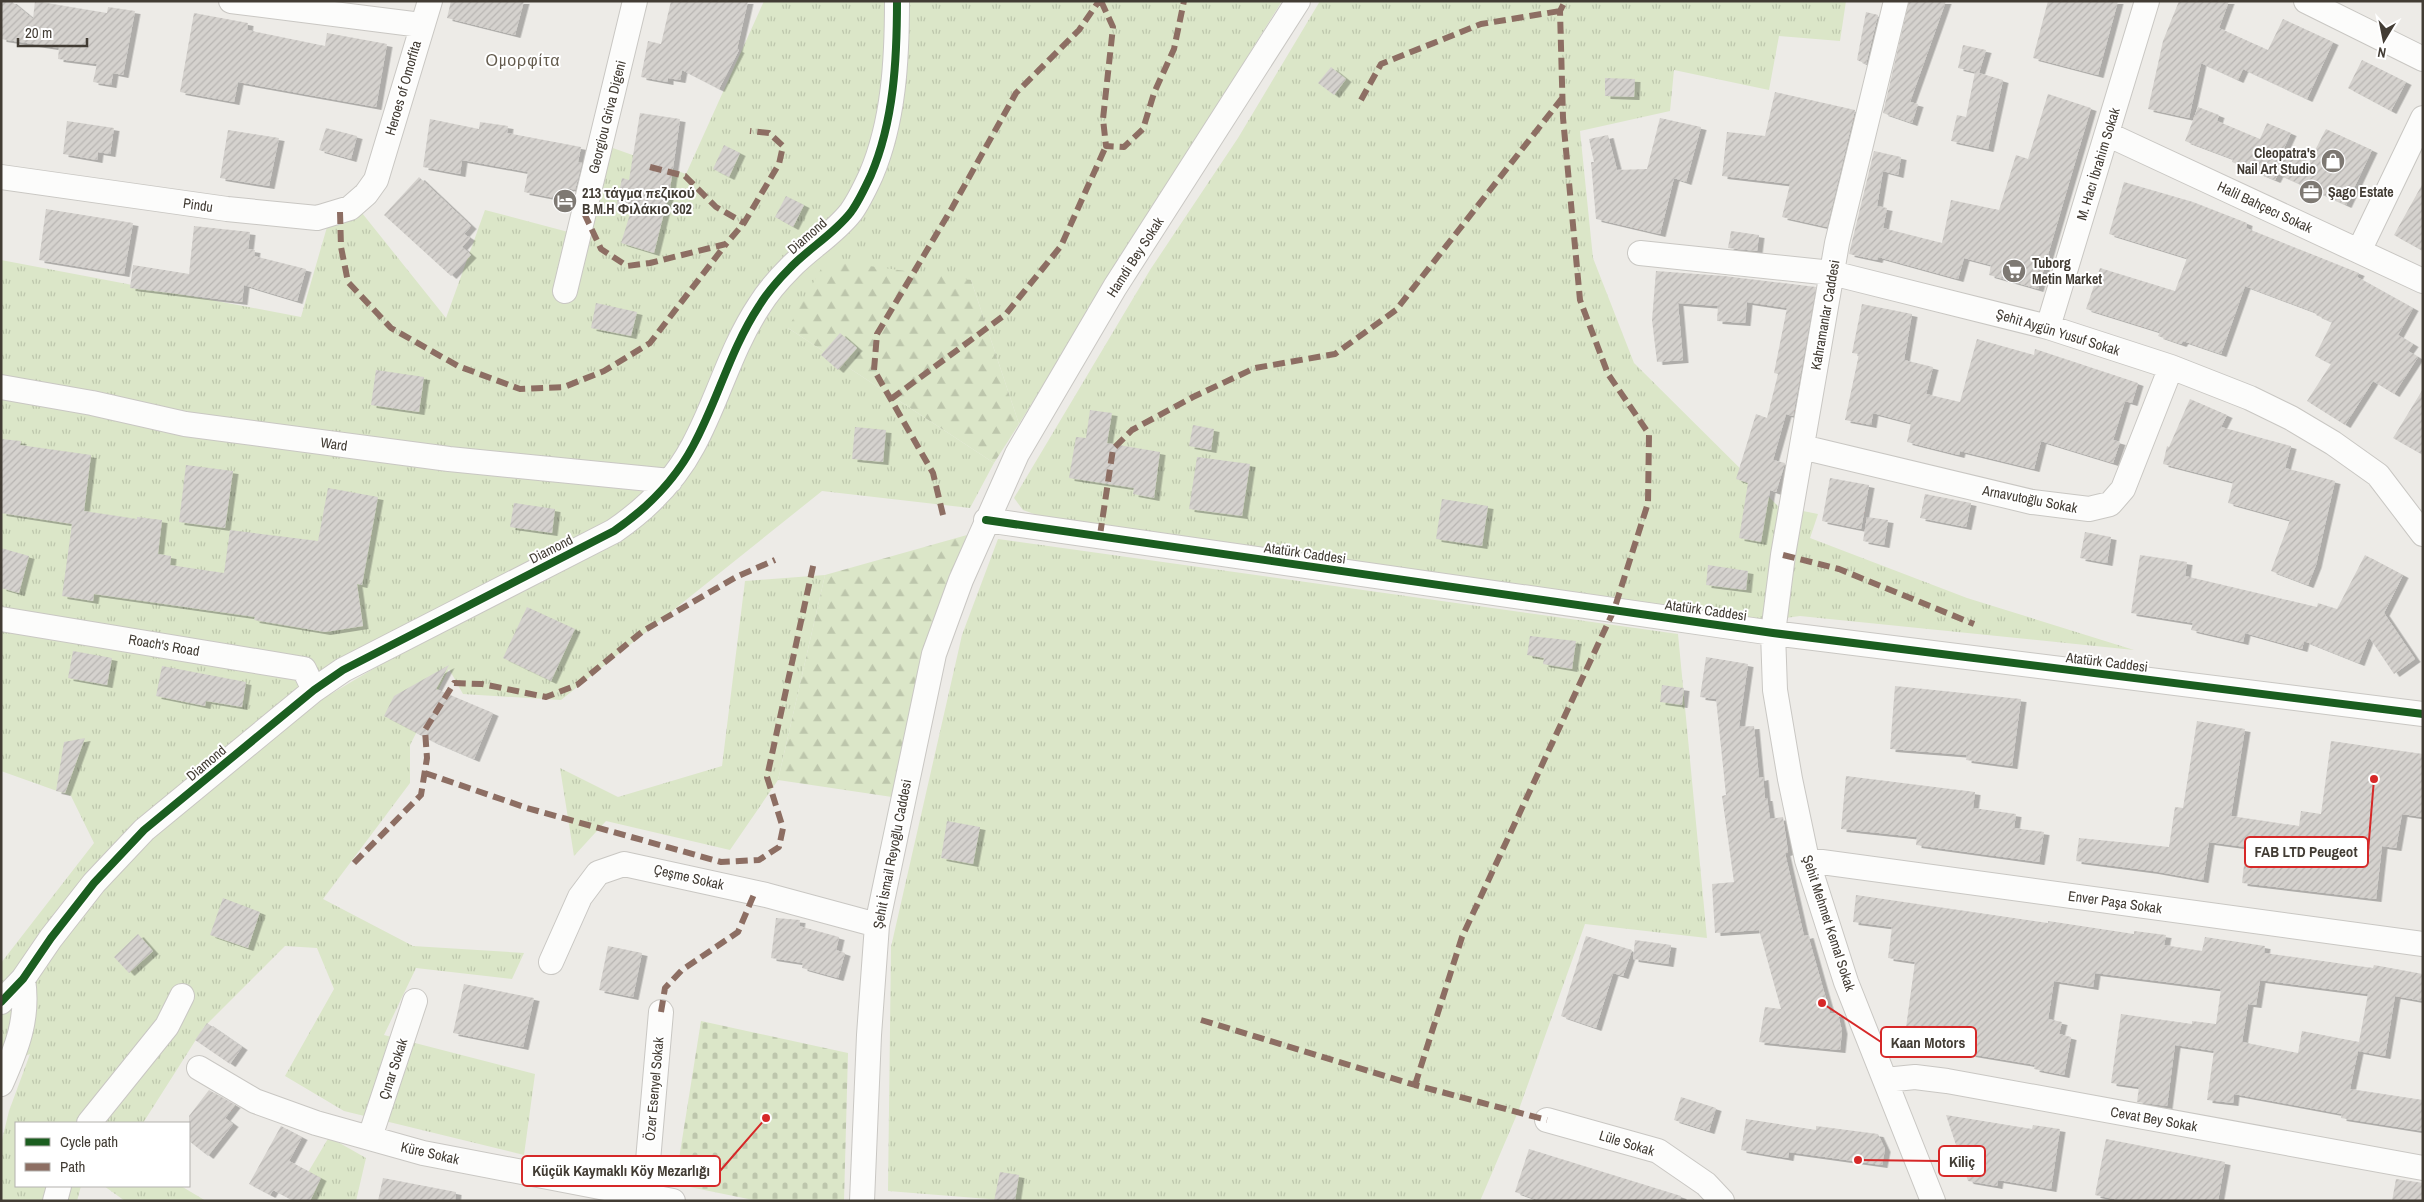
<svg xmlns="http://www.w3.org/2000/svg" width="2424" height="1202" viewBox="0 0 2424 1202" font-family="'Archivo Narrow',sans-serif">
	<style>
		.grass { fill: url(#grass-tufts); fill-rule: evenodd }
		.forest { fill: url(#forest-firs) }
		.cemetery { fill: url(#cemetery-stones) }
		.building { fill: url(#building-hatch); fill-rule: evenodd; filter: url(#shadow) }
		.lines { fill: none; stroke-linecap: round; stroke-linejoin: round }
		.minor-casing { stroke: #c9c7c3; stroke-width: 26 }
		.minor { stroke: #fcfcfb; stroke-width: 24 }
		.quiet { stroke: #8d6e63; stroke-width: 6; stroke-dasharray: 12 6; stroke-linecap: butt }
		.cycleway-casing { stroke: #fff; stroke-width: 11 }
		.cycleway { stroke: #1b5e20; stroke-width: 8 }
		.labels { text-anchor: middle; stroke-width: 4; stroke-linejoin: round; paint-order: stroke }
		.street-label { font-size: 14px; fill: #423c34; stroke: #fff }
		.poi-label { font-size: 14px; font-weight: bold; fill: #423c34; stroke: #fff; text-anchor: start }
		.quarter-label { font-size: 16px; letter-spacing: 1px; fill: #635a4c; stroke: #fff }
		.leader { fill: none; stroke: #d62828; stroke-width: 2 }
		.callout-dot { fill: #d62828; stroke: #fff; stroke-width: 2 }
		.callout { fill: #fff; stroke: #d62828; stroke-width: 2 }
		.callout-label { font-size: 15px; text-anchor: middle; font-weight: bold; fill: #423c34 }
	</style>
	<defs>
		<pattern id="grass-tufts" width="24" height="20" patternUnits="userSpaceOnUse" patternTransform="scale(1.25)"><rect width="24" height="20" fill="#dbe6c8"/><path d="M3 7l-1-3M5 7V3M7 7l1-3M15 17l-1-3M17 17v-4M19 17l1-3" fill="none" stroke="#bdc6ac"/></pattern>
		<pattern id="forest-firs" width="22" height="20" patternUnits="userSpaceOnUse" patternTransform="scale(1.25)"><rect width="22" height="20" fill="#dbe6c8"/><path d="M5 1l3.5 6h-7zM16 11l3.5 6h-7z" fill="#bdc6ac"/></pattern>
		<pattern id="cemetery-stones" width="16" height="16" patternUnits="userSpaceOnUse" patternTransform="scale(1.25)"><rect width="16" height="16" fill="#dbe6c8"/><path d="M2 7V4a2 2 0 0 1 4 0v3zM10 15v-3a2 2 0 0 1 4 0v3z" fill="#bdc6ac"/></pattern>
		<pattern id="building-hatch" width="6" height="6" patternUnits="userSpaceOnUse" patternTransform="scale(1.25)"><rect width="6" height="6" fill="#d5d2ce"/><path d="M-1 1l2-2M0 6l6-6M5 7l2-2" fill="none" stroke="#b8b5b2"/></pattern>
		<filter id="shadow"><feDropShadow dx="5.5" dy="3" stdDeviation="0" flood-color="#0004"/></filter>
	</defs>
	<rect width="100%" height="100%" fill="#edebe7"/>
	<path class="grass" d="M764,1h518l-263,423 -48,-144 -183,48 206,135 -24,45 -148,-17 -261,209 -98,-6 -14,-25 -39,76v38l-87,116 90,47 111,7 -12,26 -96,-11 -32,67 151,39 -11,81 -180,-44 -59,-35 49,-87 -17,-41 -32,-2 -81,81 -61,96h-127v63h65l-4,15h-76v-57l8,-33 21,-57 -29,11v-102l93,-120 -23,-47 -70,-25v-511l300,57 26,-90 35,-14 84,105 39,-108 102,27 23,-90 76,27zM425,628l5,7 -99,59v-1z
		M1320,1h526l-6,40 -61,-5 -10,54 -95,-20 -4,41 -90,20 13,127 41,105 144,143 40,8 -8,24 157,60 167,52 -334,-34 -37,5 -718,-103 -22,-8 -9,-12 136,-228 88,-132z
		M998,539l680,95 29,304 -122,-14 -67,188 -38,89h-466l-126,-10 3,-244 71,-312z
		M825,575l-47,205 -48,70 -124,-29 -32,35 -14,-88 58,29 104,-31 23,-185z
		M329,1137l37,21 -10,43h-65z
		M104,1186h77l25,15h-81z"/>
	<path class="forest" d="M826,260l145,20 48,144 -25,39 -206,-135z
		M967,535l-50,142 -25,120 -114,-17 47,-205z"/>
	<path class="cemetery" d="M701,1021l147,32 -4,148h-86l-83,-17z"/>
	<path class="building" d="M1,1h10l22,18 2,-18 72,12 1,-6 27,4 -12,64 -10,-2 -2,12 -18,-3 4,-18 -39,-5 1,-11 -58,-9z
		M451,1h73l-9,34 -68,-17z
		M671,1h77l-11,48 2,1 -20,39 -37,-19 -2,10 -12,-2v4l-27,-5 7,-36 13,3z
		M1909,1h37l-36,101 8,2 -6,19 -29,-10z
		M2048,1h70l-20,74 -65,-17z
		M2179,1h50l-10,27 49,22 15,-31 50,23 -26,57 -64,-30 -5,11 -37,-17 -12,55 -41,-9 15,-68z
		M1866,12l12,3 -12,49 -9,-4z
		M194,13l54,10 -1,7 78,16 2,-13 60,11 -11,63 -138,-25 -4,20 -54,-10z
		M1963,45l23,5 -7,23 24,7 -15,69 -37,-8 6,-26 9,2 9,-45 -17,-4z
		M2362,60l44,22 -15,29 -43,-23z
		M1331,67l15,12 -12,16 -16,-12z
		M1605,78l30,1 -1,18 -29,-1z
		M1775,92l80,18 -28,117 -45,-10 8,-33 -68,-8 5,-44 38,4z
		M2048,94l43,14 -53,181 -49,-14 2,-10 -27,-7 -6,21 -80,-22 -1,3 -28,-6 25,-103 27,6 -3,18 -15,-4 -6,35 10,2 -4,20 59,15 9,-43 48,10 17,-55 12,4z
		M2198,107l21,8 -2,6 43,18 7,-16 24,10 -8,17 26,12 17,-33 46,21 -26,55 -68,-31 -3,6 -43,-18 1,-3 -48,-18z
		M640,113l40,6 -10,70 -16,64 -33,-10 10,-32 -15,-4 6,-29 7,2z
		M1660,118l41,9 -15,55 -12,-4 -14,56 -64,-15 -5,-57h3l-5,-23 19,-4 9,35 30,-1z
		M430,119l49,10 1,-7 28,4 -1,7 74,14 -3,15 4,1 -7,27 -7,-2 -3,12 -41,-8 4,-20 -66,-12 -2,14 -37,-7z
		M67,121l47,7 -4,26 -12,-2 -1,8 -34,-6z
		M326,128l31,8 -6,23 -32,-9z
		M228,130l51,8 -10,48 -49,-8z
		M724,145l16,8 -11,24 -16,-8z
		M419,177l52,49 -7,8 6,4 -8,9 9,8 -20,21 -67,-61z
		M2124,182l69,20 54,21 -1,5 113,45 -2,4 56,31 -15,27 15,9 -5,7 10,6 -24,37 -21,-13 -28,44 -38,-24 24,-37 -16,-8 17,-34 -16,-7 1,-2 -72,-27 -24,68 -38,-13 -2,3 -23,-8 2,-4 -74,-23 14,-41 75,23 12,-33 -78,-24z
		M2423,183v68l-29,-16z
		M786,196l18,9 -11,22 -18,-10z
		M46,209l87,14 -9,51 -85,-14z
		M194,226l56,6 -2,17 7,1 -1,6 52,13 -9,32 -53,-16 -2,17 -112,-14 3,-23 56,9z
		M1731,231l28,4 -2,16 -29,-3z
		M1656,271l68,5 92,11 -23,129 -7,-2 -13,46 12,3 -9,29 -6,-2 -9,52 -22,-4 9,-55 -12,-4 20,-65 11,4 11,-44 -4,-1 13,-65 -40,-6 -2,21 -28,-2 1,-15 -40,-3 5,57 -26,2 -5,-42z
		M596,303l41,9 -6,24 -40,-8z
		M1862,304l50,10 -8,46 29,7 -7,27 34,8 17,-63 57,16 1,-6 103,34 -6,20 -7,-2 -12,39 7,2 -7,21 -72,-22 -7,28 -74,-18 -1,4 -52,-13 4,-19 -38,-10 -2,12 -26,-5 14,-66 -7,-1z
		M840,333l17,15 -19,22 -17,-15z
		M376,370l48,7 -5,35 -48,-7z
		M2423,389v66l-30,-17z
		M2190,399l37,16 -6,12 70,19 -6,22 50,13 -19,84 -8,20 -37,-14 19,-51 -62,-17 5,-21 -70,-18 4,-18 2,1z
		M1090,410l22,3 -5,30 53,9 -6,46 -21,-4 1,-6 -65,-10 7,-41 10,1z
		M1193,425l21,4 -3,21 -22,-4z
		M855,427l31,3 -3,32 -31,-3z
		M1,439l20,2 -1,4 71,10 -7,56 53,8v-2l25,3 -4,34 13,2 -1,9 54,8 6,-43 88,11 10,-53 50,9 -16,88 -5,-1 6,42 -38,6 -71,-12 1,-3 -161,-23 -1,7 -31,-5 10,-72 -71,-11z
		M1197,457l53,7 -8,52 -53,-7z
		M186,465l47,6 -8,57 -46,-6z
		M1830,478l39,7 -8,44 -39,-8z
		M1925,494l46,9 -5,24 -46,-9z
		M1442,499l46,7 -6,40 -46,-7z
		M514,503l41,6 -3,24 -42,-6z
		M1867,517l21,3 -4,25 -21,-4z
		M2085,532l26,5 -4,26 -27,-5z
		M1,548l28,8 -10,37 -18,-5z
		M2140,555l47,7 -2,14 132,31 1,-4 19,6 28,-54 38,20 -19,38 31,46 -21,15 -25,-37 -10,26 -55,-22 -2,8 -57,-16 -2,9 -52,-12 2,-7 -62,-10z
		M1708,565l40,6 -2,19 -40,-5z
		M527,607l48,22 -24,52 -48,-23z
		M1530,636l46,5 -4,28 -29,-5 1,-6 -17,-3z
		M73,651l39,7 -5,27 -39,-7z
		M1706,657l42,7 -9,63 15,-1 5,52 4,-1 2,21h2l3,21 13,-2 5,35 -3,1 19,83 4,-1 22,78 8,1 4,17 -2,19 -81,-8 6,-35 16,2 -22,-79 -44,3 -3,-49 22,-2 -12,-86 4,-1 -10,-96 -16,-2z
		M449,665l-13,24 57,24 -19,46 -42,-18 -48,-25 10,-20z
		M162,666l84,16 -4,25 -36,-6 -1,5 -49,-10z
		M1662,685l22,3 -2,17 -22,-3z
		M1895,686l126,13 -9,67 -46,-6 1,-5 -77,-6z
		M2197,721l48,8 -14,87 68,10 2,-15 20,3 10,-73 92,13v63l-21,-3 -6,34 -14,-2 -6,53 -134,-16 4,-36 -37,-5 -6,38 -50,-9 -77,-10 3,-23 90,9 6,-40 8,1z
		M85,738l-20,55 -9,-2 8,-49z
		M1846,776l129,16 -2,16 43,6 -2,14 30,4 -5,30 -123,-17 1,-8 -76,-8z
		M947,821l33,6 -7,37 -32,-6z
		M1856,895l192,28v-2l86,13v-3l32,4 -2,10 38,6 3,-14 60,9 -1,7 109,15 1,-3 49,9v27l-28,-5 -10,60 -27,-5 -8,38 73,11v31l-82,-13 1,-4 -108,-20 -1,9 -26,-3 7,-49 -39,-6 -8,61 -30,-4 2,-15 -28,-4 10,-69 71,10v-3l24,3 5,-35 -126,-16 -2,14 -39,-6 -6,38 14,3 -3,12 12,3 -7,38 -30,-6 1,-4 -65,-11v-2l-66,-10 11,-80 -27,-4 4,-31 -39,-5zM2260,980l108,14 -9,48 -57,-11 -4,22 -56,-11 6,-38 8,1z
		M223,898l37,14 -12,36 -38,-13z
		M776,918l24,2 -1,6 40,11 -3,13 9,3 -7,25 -36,-10 1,-5 -32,-5z
		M138,934l15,17 -24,22 -15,-16z
		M1586,936l46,14 -9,26 -10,-3 -17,55 -35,-12z
		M1635,940l36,5 -3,19 -35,-5z
		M608,946l34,7 -9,44 -34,-7z
		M464,984l70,14 -11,49 -70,-14z
		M207,1023l35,24 -12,17 -35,-24z
		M209,1090l26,15 -10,13 8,6 -25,32 -19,-15v-25z
		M1681,1097l35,11 -7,23 -35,-11z
		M1946,1115l86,14 1,-4 27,4 -9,60 -53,-9 -1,6 -29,-5z
		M1746,1119l70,11v-4l62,8 7,15 -3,16 -93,-13 -1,6 -47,-8z
		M281,1126l21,11 -13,24 32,17 -11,23h-16l-21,-11 -3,5 -21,-11z
		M2106,1139l119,23 -7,39h-94l-29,-6z
		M1529,1149l152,47v5h-140l-26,-9z
		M1000,1172l19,3 -4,26h-21z
		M383,1178l73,14 -1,9h-77z
		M2396,1179l27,4v18h-31z"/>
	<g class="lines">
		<g class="minor-casing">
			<path id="minor" d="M231,1l190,24
				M1896,1l-59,242 -54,312 -10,78 2,57 15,89 17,81 39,122 87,219
				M2306,1l117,58
				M2107,134l316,147
				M1,177l226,32 90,9 33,-10 16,-14 10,-14 54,-179
				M2359,251l64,-133
				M1640,253l192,20 216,54 123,40 79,31 41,20 42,25 45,32 45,59
				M565,291l70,-290
				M2048,327l99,-326
				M1,387l91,16 93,21 264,35 221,22
				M1802,447l230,55 57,7 21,-5 13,-15 48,-122
				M986,520l787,113 650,81
				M1,619l303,50 10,21
				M1807,860l616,84
				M551,962l29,-65 18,-24 26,-9 142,31 111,30
				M1,1002l22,-23 28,-41 43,-55 50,-53 170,-140 29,-20 271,-139c32,-22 61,-51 79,-85 25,-46 37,-96 66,-140 8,-13 20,-27 31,-38 19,-20 44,-34 61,-56 8,-11 14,-24 20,-37 23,-54 26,-116 26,-174
				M199,1068l56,33 61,22 107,30 250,48
				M1885,1080l30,-3 32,4 476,87
				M1,1084c16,-36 28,-66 22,-105
				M1547,1120l111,31 48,33 16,17
				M89,1123l78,-97 15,-30
				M370,1137l45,-136
				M645,1195l16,-183
				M55,1201l4,-15
				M862,1201l7,-166 8,-110 57,-271 27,-74 56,-126 98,-167 183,-286"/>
		</g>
		<use href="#minor" class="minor"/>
		<path class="quiet" d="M1101,1l12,26 -10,92 3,27 18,1 19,-18 11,-36 20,-44 10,-48
			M1361,100l20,-36 100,-40 79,-13
			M650,167l35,9 31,31 28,16
			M340,212l1,35 7,35 43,46 67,38 62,23 44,-2 40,-16 46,-28 76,-99
			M584,213l17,36 26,17 23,-3 76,-19 18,-21 35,-59 4,-18 -14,-13 -19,-2
			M891,399l115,-85 55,-68 45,-100
			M943,515l-10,-42 -59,-103 3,-36 75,-126 64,-115 63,-63 20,-29
			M1100,535l13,-86 19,-19 61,-33 62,-29 80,-14 61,-44 167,-213
			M1783,555l56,14 135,55
			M425,773l102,35 194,54 38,-2 20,-13 4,-19 -16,-51 47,-215
			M354,863l67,-68 6,-37 -2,-28 29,-47 28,1 64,13 31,-12 66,-54 93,-54 39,-17
			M661,1012l4,-24 17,-18 56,-38 17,-40
			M1201,1020l214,65 132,35
			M1415,1085l47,-148 152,-327 34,-107 1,-69 -41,-60 -28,-74 -17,-182 -3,-107 5,-10"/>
		<g class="cycleway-casing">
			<path id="cycleway" d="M986,520l787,113 650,81
				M1,1002l22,-23 28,-41 43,-55 50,-53 170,-140 29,-20 271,-139c32,-22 61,-51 79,-85 25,-46 37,-96 66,-140 8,-13 20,-27 31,-38 19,-20 44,-34 61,-56 8,-11 14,-24 20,-37 23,-54 26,-116 26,-174"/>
		</g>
		<use href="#cycleway" class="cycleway"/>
	</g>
	<defs>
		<g id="shop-disc" transform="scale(1.25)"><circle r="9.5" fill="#7e7973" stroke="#fff"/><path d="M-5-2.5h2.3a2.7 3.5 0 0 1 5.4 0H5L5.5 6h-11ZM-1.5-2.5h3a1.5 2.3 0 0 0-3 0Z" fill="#fff"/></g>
		<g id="office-disc" transform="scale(1.25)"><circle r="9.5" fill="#7e7973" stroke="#fff"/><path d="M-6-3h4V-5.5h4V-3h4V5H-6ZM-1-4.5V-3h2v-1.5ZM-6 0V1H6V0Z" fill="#fff"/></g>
		<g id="hotel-disc" transform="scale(1.25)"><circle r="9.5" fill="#7e7973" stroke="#fff"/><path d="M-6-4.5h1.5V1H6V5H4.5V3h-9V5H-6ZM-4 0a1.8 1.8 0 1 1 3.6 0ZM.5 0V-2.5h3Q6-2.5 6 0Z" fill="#fff"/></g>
		<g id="supermarket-disc" transform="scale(1.25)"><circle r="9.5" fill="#7e7973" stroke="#fff"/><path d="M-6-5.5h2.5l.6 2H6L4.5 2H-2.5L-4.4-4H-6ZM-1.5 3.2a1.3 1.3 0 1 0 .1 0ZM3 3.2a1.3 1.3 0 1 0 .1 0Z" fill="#fff"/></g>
	</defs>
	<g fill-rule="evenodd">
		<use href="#shop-disc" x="2333" y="161"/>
		<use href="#office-disc" x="2311" y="192"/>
		<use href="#hotel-disc" x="565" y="201"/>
		<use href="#supermarket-disc" x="2014" y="271"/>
	</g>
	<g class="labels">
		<g class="street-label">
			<text transform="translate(403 88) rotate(-74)" y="5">Heroes of Omorfita</text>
			<text transform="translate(607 117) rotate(-76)" y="5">Georgiou Griva Digeni</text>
			<text transform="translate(2098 164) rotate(-73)" y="5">M. Hacı İbrahim Sokak</text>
			<text transform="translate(198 205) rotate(8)" y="5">Pindu</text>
			<text transform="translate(2265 207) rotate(25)" y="5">Halil Bahçecı Sokak</text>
			<text transform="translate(807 236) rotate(-41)" y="5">Diamond</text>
			<text transform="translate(1135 257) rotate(-57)" y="5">Hamdi Bey Sokak</text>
			<text transform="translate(1825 315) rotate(-80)" y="5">Kahramanlar Caddesi</text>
			<text transform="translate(2058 332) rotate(17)" y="5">Şehit Aygün Yusuf Sokak</text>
			<text transform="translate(334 444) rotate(8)" y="5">Ward</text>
			<text transform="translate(2030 499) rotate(11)" y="5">Arnavutoğlu Sokak</text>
			<text transform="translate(551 549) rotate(-27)" y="5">Diamond</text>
			<text transform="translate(1305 553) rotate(8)" y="5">Atatürk Caddesi</text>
			<text transform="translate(1706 610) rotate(8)" y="5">Atatürk Caddesi</text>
			<text transform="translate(164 645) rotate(10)" y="5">Roach's Road</text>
			<text transform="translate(2107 662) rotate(7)" y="5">Atatürk Caddesi</text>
			<text transform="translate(206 763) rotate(-40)" y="5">Diamond</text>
			<text transform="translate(892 854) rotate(-79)" y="5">Şehit İsmail Reyoğlu Caddesi</text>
			<text transform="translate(689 877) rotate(13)" y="5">Çeşme Sokak</text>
			<text transform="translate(2115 902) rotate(8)" y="5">Enver Paşa Sokak</text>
			<text transform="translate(1829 923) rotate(72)" y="5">Şehit Mehmet Kemal Sokak</text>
			<text transform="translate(393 1069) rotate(-72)" y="5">Çınar Sokak</text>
			<text transform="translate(654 1089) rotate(-85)" y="5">Özer Esenyel Sokak</text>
			<text transform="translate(2154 1119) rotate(10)" y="5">Cevat Bey Sokak</text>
			<text transform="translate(1627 1143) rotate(17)" y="5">Lüle Sokak</text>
			<text transform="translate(430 1153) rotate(13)" y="5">Küre Sokak</text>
		</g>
		<g class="poi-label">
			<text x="2316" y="158" text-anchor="end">Cleopatra's<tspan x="2316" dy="16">Nail Art Studio</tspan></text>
			<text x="2328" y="197">Şago Estate</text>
			<text x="582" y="198">213 τάγμα πεζικού<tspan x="582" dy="16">B.M.H Φιλάκιο 302</tspan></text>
			<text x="2032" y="268">Tuborg<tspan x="2032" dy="16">Metin Market</tspan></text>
		</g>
		<g class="quarter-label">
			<text x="523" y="66">Ομορφίτα</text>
		</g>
	</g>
	<path class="leader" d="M2374 779L2368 852M1822 1003L1881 1042M1858 1160L1939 1161M766 1118L720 1171"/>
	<g class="callout-dot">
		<circle cx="2374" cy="779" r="5"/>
		<circle cx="1822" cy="1003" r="5"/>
		<circle cx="1858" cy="1160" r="5"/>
		<circle cx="766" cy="1118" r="5"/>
	</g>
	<g class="callout">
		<rect x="2245" y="837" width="123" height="30" rx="5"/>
		<rect x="1881" y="1027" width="95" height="30" rx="5"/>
		<rect x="1939" y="1146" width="46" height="30" rx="5"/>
		<rect x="522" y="1156" width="198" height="30" rx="5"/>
	</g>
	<g class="callout-label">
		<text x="2306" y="857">FAB LTD Peugeot</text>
		<text x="1928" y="1048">Kaan Motors</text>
		<text x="1962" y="1167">Kiliç</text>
		<text x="621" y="1176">Küçük Kaymaklı Köy Mezarlığı</text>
	</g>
	<rect width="2424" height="1202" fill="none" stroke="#423c34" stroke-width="5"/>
	<rect x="15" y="1122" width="175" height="65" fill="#ffffff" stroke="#b3b1ae"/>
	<rect x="25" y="1138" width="25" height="8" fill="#1b5e20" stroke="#b3b1ae"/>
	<text x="60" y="1147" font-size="15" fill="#423c34">Cycle path</text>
	<rect x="25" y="1163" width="25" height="8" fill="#8d6e63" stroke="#b3b1ae"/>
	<text x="60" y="1172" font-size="15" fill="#423c34">Path</text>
	<g transform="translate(2384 40) rotate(190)" stroke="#ffffff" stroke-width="4" paint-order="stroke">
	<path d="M0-4L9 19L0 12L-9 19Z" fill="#423c34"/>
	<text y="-8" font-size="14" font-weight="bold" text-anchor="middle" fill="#423c34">N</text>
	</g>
	<path d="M18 38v8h69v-8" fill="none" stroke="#423c34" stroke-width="2.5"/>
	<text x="25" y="38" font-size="15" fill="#423c34" stroke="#ffffff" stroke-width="4" paint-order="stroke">20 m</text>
</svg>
